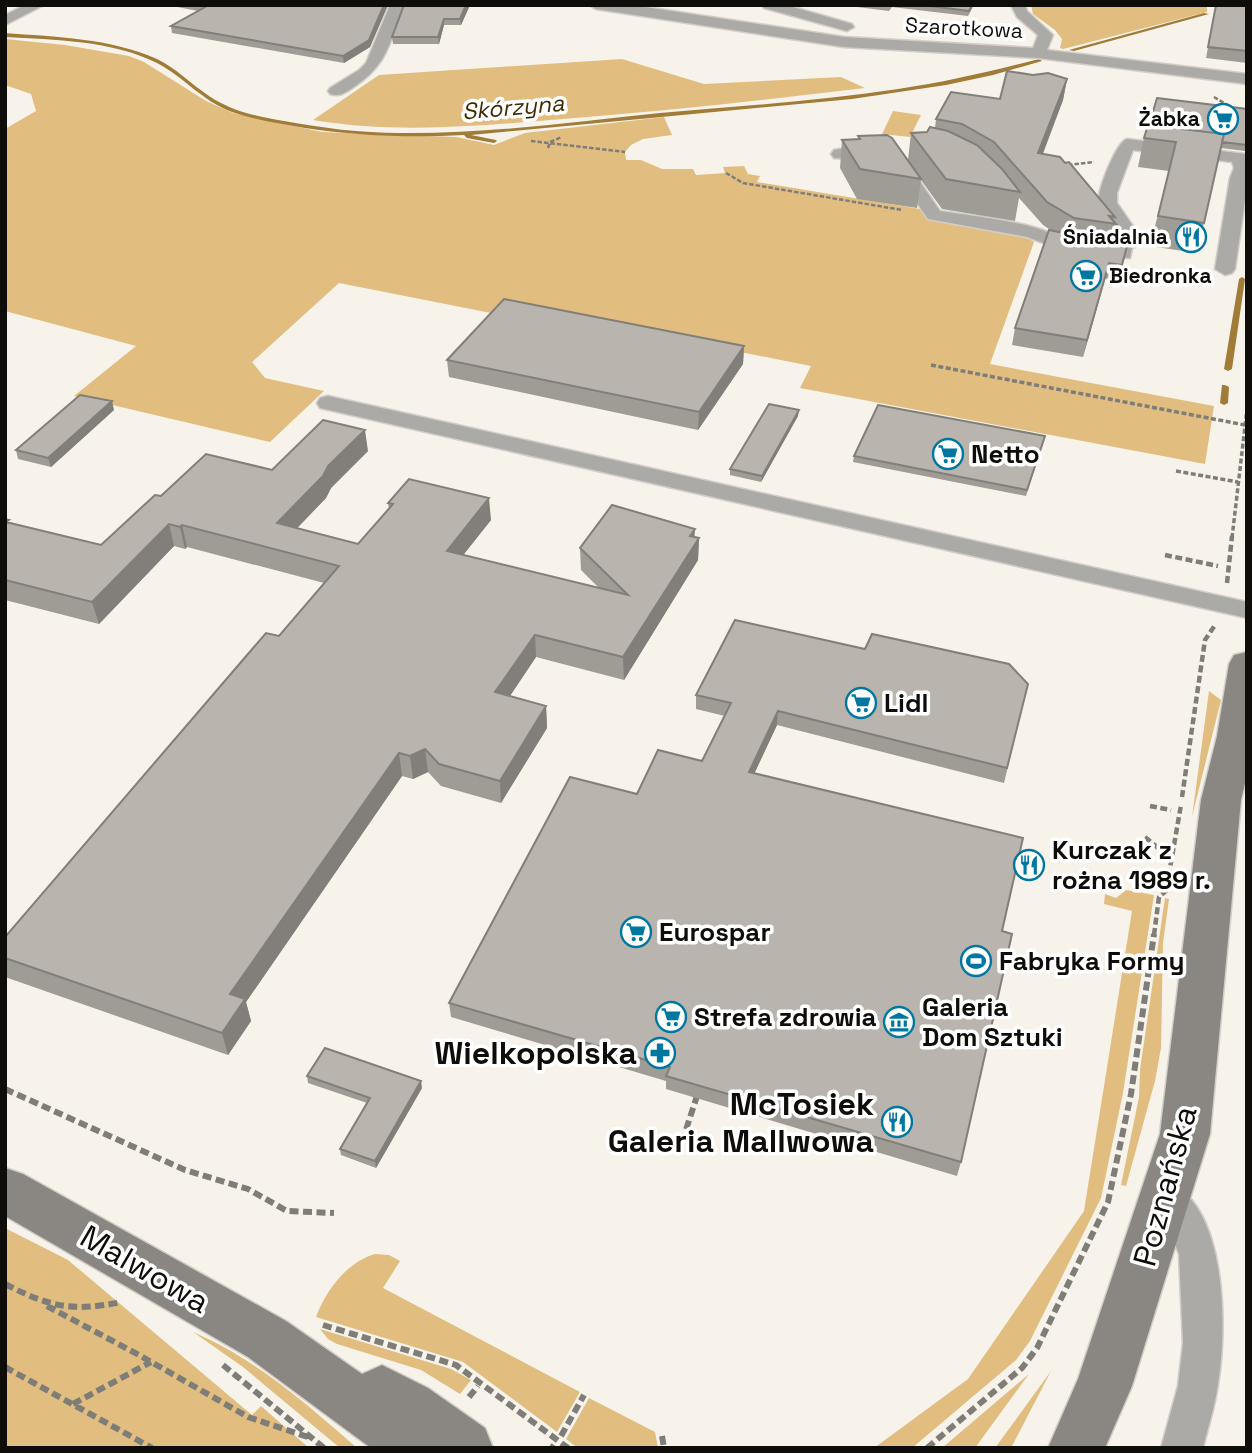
<svg xmlns="http://www.w3.org/2000/svg" width="1252" height="1453" viewBox="0 0 1252 1453" font-family="'Space Grotesk',sans-serif">
	<style>
		.green { fill: #e1be80 }
		.lines { fill: none; stroke-linecap: round; stroke-linejoin: round }
		.stream { fill: #a07c38; fill-rule: evenodd }
		.lane-casing { stroke: #d2cec7; stroke-width: 3 }
		.street-casing { stroke: #d2cec7; stroke-width: 3 }
		.secondary-casing { stroke: #d2cec7; stroke-width: 3 }
		.path-far3 { stroke: #7f7d77; stroke-width: 2.5; stroke-dasharray: 4.5 2; stroke-linecap: butt }
		.path-far2 { stroke: #7f7d77; stroke-width: 3.5; stroke-dasharray: 5 2.5; stroke-linecap: butt }
		.path-far1 { stroke: #7f7d77; stroke-width: 4.5; stroke-dasharray: 7 3.5; stroke-linecap: butt }
		.path { stroke: #7f7d77; stroke-width: 6; stroke-dasharray: 9 4.5; stroke-linecap: butt }
		.lane { fill: #acaaa7; fill-rule: evenodd }
		.street { fill: #acaaa7; fill-rule: evenodd }
		.secondary { fill: #8a8782; fill-rule: evenodd }
		.wall { fill: #9f9b95 }
		.shaded-wall { fill: #827e79 }
		.building { fill: #b9b4ad; stroke: #827e79; stroke-width: 2 }
		.labels { text-anchor: middle; stroke-width: 7; stroke-linejoin: round; paint-order: stroke }
		.far-street-label { font-size: 21px; fill: #0e0d0a; stroke: #fff }
		.far-poi-label { font-size: 21px; font-weight: bold; fill: #0e0d0a; stroke: #fff; text-anchor: end }
		.far-water-label { font-size: 23px; font-style: italic; fill: #3e2900; stroke: #fff }
		.poi-label { font-size: 26px; font-weight: bold; fill: #0e0d0a; stroke: #fff; text-anchor: start }
		.near-poi-label { font-size: 32px; font-weight: bold; fill: #0e0d0a; stroke: #fff; text-anchor: end }
		.near-street-label { font-size: 32px; fill: #0e0d0a; stroke: #fff }
	</style>
	<rect width="100%" height="100%" fill="#f7f3eb"/>
	<path class="green" d="M1031,5h176v7l-144,37 -3,-1 2,-9 -7,-9 -22,-16z
		M5,39l60,6 64,11 15,6 62,39 27,12 89,19 134,5 38,8 31,-12 139,-16 8,18 -29,4 -12,6 -6,7 1,8h15l21,9h31l3,6 29,-2 -2,-6 21,-1 4,8 12,2 -3,6 163,27 19,13 84,13 11,7 -44,122 224,42 -9,58 -405,-76 11,-22 -312,-62 -8,9 -152,-30 -87,79 13,16 59,13 -54,51 -196,-46 62,-50 -131,-35v-182l31,-18 -5,-17 -26,-9z
		M622,59l82,25 137,-7 24,11c-100,12 -201,23 -302,31 -84,7 -167,15 -250,1l66,-45z
		M893,111l28,4 -11,22 -28,-3z
		M1209,691l12,9 -29,117z
		M1126,890l28,5 -31,198 -22,105 -71,143 -14,19 -104,88h-38l94,-69 116,-168 48,-300 -28,-7 1,-10 11,4z
		M1165,898l4,1 -6,44 -2,105 -6,33 -29,105 -5,-1 18,-88 1,-27z
		M5,1228l63,32 184,155 9,-9 48,42h-304z
		M375,1254l14,1 11,6 -17,27 197,104 -23,40 -94,-70 -147,-45c10,-27 31,-55 59,-63z
		M320,1329l131,40 20,11 -11,14 -39,-24 -84,-26 -9,-5z
		M193,1332c61,26 114,72 164,116h-17l-97,-81z
		M1051,1371l-40,77h-16z
		M1029,1374l-54,74h-33z
		M589,1398l66,34 3,16h-80l-12,-9z"/>
	<g class="lines">
		<path class="stream" d="M1204,13l5,1 -135,37 -5,-1z
			M5,33c51,4 105,5 152,26 19,9 34,25 52,37 22,15 49,21 75,25 38,7 77,12 116,12 87,1 174,-11 260,-20 80,-7 159,-12 238,-24 48,-7 94,-18 141,-30l3,2 -49,14 -47,10 -94,14 -381,36 25,5 1,1 -3,2 -27,-5 -3,-3c-53,3 -106,1 -159,-7 -24,-4 -49,-8 -73,-16 -30,-11 -48,-35 -75,-49 -46,-23 -102,-23 -152,-26z
			M1242,277l3,2 -13,90 -4,2 -4,-2 15,-90z
			M1222,385h3l4,2 -1,16 -4,2 -4,-2z"/>
		<g class="lane-casing">
			<path id="lane" d="M1128,240l5,3 -3,15 -24,-2 -5,-3 5,-3 16,2 1,-9z"/>
		</g>
		<g class="street-casing">
			<path id="street" d="M25,5h19l-39,20v-10z
				M390,5h14c-15,39 -16,60 -53,84 -7,4 -12,8 -21,5l-2,-3 2,-3 29,-18 7,-7z
				M589,5h43l212,32 189,11 5,-13 -21,-18 -6,-12h14l2,6 26,24 -6,15 200,24v10l-209,-26 -194,-11 -248,-38z
				M762,5h24l66,19 2,3 -7,4 -83,-23z
				M1127,139l118,15 2,32 -12,83 -3,4 -7,2 -10,-6 15,-91 4,-10 -2,-6 -99,-12 -16,43v10l23,33 -5,11h-14l-2,-4 3,-7c-7,-10 -19,-22 -23,-33 -3,-11 18,-62 28,-64z
				M840,149l49,2 14,6 37,54c23,4 106,12 118,28l-9,6 -22,-8 -99,-18 -37,-54 -6,-4 -51,-3 -3,-4 3,-4z
				M328,396l919,206v16l-927,-210 -3,-5 3,-5z
				M1166,1181c62,24 61,149 52,203 -3,22 -10,43 -15,64h-42l17,-62 5,-43 -4,-89 -10,-25 -16,-19 -5,-12 5,-12z"/>
		</g>
		<g class="secondary-casing">
			<path id="secondary" d="M1247,652v123l-6,25 -31,334 -78,252 -27,62h-57l30,-69 82,-245 41,-334 16,-64 12,-72 5,-9z
				M5,1168l18,6 263,147 76,53 20,-9 46,23 57,40 8,20h-122l-123,-91 -243,-141z"/>
		</g>
		<path class="path-far3" d="M1214,97l25,15h8
			M531,141l94,11
			M548,148l2,-6 12,-5
			M1068,165l26,-3
			M726,173l17,10 159,27"/>
		<path class="path-far2" d="M931,365l314,60
			M1176,471l62,11
			M1232,538l15,-129"/>
		<path class="path-far1" d="M1165,555l53,11
			M1227,583l5,-47
			M1182,797l23,-157 10,-15
			M1150,806l21,4
			M1145,837l19,16
			M1154,935l5,-38 7,-6 15,-86"/>
		<path class="path" d="M5,1089l180,81 63,19 39,22 47,2
			M682,1142l15,-46
			M5,1284c45,23 67,28 117,18
			M47,1306l92,49 109,62 63,21
			M323,1325l133,40 112,83
			M223,1365l101,83
			M5,1367l147,81
			M469,1397l9,-11
			M73,1404l78,-42
			M561,1436l23,-41
			M662,1436l2,12
			M552,1448l2,-3
			M927,1448l95,-80 15,-20 71,-146 23,-108 23,-160"/>
		<use href="#lane" class="lane"/>
		<use href="#street" class="street"/>
		<use href="#secondary" class="secondary"/>
	</g>
	<path class="wall" d="M167,5h221l-18,42 -26,16 -172,-30 -1,-7 27,-15z
		M470,5l-9,20h-17l-5,19h-46l-1,-7z
		M841,5h133l-6,11 -76,-9 -3,4z
		M1216,5h31v58l-41,-5z
		M1067,79l-4,21 -20,54 72,63 -1,4 2,3 -4,19 15,3 -9,35 -13,-2 -22,78 -71,-12 3,-17 37,-97 -9,-6 -24,-27 -4,23 -73,-12 -21,-29 -4,28 -60,-9 -17,-31 2,-28 16,-1v-3l50,24 3,-27 16,-1 8,-4 1,-9 64,-20z
		M1247,109v49l-2,-7 -24,-3 -17,75 -8,30 -46,-7 19,-75 -31,-4 6,-29z
		M744,346l-1,18 -45,66 -249,-53 -2,-17z
		M114,410l-63,57 -33,-8 -2,-9z
		M798,416l-37,66 -31,-7v-6z
		M1045,436l-19,60 -173,-34 1,-6z
		M368,451l-37,37 -5,10 -29,30 61,16 31,-35 -1,-6 103,17 -28,35 136,33 -18,-18 -1,-22 115,-11 4,1 -1,22 -74,120 -88,-23 -26,39 36,10 1,22 -46,75 -60,-17 -13,-14 -15,7 -11,-3 -156,226 5,19 -23,34 -223,-78v-40l274,-301 45,-53 -137,-36 -2,2 -11,-3 -75,78 -94,-24v-81l5,4 91,22 60,-49 111,-26z
		M865,649l163,35 -24,99 -227,-58 -23,49 248,157 -41,231 -4,14 -291,-87v-8l-215,-64 -2,-14 188,-209 65,-33 23,-45 -29,-7v-14z
		M307,1076l115,12 -46,80 -35,-13 -1,-6 27,-46 -59,-20z"/>
	<path class="shaded-wall" d="M384,5h4l-18,42 -26,16 -1,-7z
		M466,5h4l-9,20 -1,-6z
		M444,19v6l-5,19 -1,-7z
		M1067,79l-4,21 -29,76 4,-23z
		M1109,263l-4,16 -22,78 4,-17z
		M744,346l-1,18 -45,66 1,-18z
		M112,401l2,9 -63,57 -3,-9z
		M799,410l-1,6 -37,66 1,-6z
		M365,430l3,21 -37,37 -5,10 -45,47 -4,-22 51,-57z
		M489,498l2,22 -42,53 -2,-22z
		M169,524l5,22 -75,78 -7,-22z
		M182,525l5,22 -2,2 -5,-22z
		M695,529l-1,16 5,-7 -1,22 -74,120 -1,-23z
		M535,635l1,22 -39,58 -2,-23z
		M546,706l1,22 -46,75 -1,-22z
		M778,711l-1,14 -29,62 1,-15z
		M425,749l3,23 -15,7 -3,-23z
		M399,753l3,23 -156,226 5,19 -23,34 -6,-22 8,-39z
		M421,1081l1,7 -46,80 -1,-7z"/>
	<path class="building" d="M202,5h182l-15,35 -26,16 -172,-30 36,-20z
		M404,5h62l-6,14h-16l-6,18h-46z
		M922,5h50l-3,6z
		M1216,5h31v46l-39,-4z
		M1007,71l26,4 15,-2 19,6 -29,74 22,4 5,6 4,-1 46,55 -6,-1 7,8 -42,-6 -27,-16 -53,-60 -32,-18 -26,-5 15,-27 49,7z
		M1157,98l90,11v36l-25,-3 2,-8 -75,-9z
		M1148,125l76,9 -20,89 -46,-7 18,-74 -32,-4z
		M930,127l18,4 29,14 25,24 18,23 -74,-13 -35,-46 16,-1z
		M887,135l5,3 29,41 -61,-10 -18,-29 18,-1 -2,-3z
		M1049,230l78,16 -5,19 -13,-2 -22,77 -72,-12z
		M504,299l240,47 -45,66 -252,-52z
		M80,395l32,6 -64,57 -32,-8z
		M769,404l30,6 -37,66 -32,-7z
		M878,405l167,31 -18,54 -173,-34z
		M323,420l42,10 -37,36 -5,10 -46,47 81,21 35,-40 -5,-1 21,-24 80,19 -42,53 181,44 -48,-47 32,-43 83,24 -5,7 9,2 -76,119 -88,-22 -40,57 51,14 -46,75 -61,-17 -14,-15 -15,7 -11,-3 -169,241 15,5 -23,34 -217,-75v-21l261,-304 13,3 60,-70 -157,-41 -2,2 -11,-3 -77,78 -87,-22v-61l4,1 -3,2 95,23 54,-50 6,1 45,-42 66,16z
		M735,620l130,29 7,-15 137,30 19,20 -21,84 -229,-57 -29,61 274,66 -21,93 10,3 -51,228 -295,-86 4,-9 -221,-64 121,-226 67,17 21,-44 44,11 29,-58 -35,-8z
		M325,1048l96,33 -46,80 -35,-12 30,-51 -63,-22z"/>
	<defs>
		<g id="supermarket-ring" transform="scale(1.575)"><circle r="9.5" fill="#fff" stroke="#0077a0" stroke-width="1.5"/><path d="M-6-5.5h2.5l.6 2H6L4.5 2H-2.5L-4.4-4H-6ZM-1.5 3.2a1.3 1.3 0 1 0 .1 0ZM3 3.2a1.3 1.3 0 1 0 .1 0Z" fill="#0077a0"/></g>
		<g id="restaurant-ring" transform="scale(1.575)"><circle r="9.5" fill="#fff" stroke="#0077a0" stroke-width="1.5"/><path d="M-5-6h1v4h1v-4h1v4h1v-4h1v5L-1.5 .5V6h-2V.5L-5-1ZM5-6V6H3V1.5H1.5Q1.5-4 5-6Z" fill="#0077a0"/></g>
		<g id="stadium-ring" transform="scale(1.575)"><circle r="9.5" fill="#fff" stroke="#0077a0" stroke-width="1.5"/><path d="M0-5a6.5 5 0 1 0 0 10a6.5 5 0 1 0 0-10ZM-3.5-1.8h7v3.6h-7Z" fill="#0077a0"/></g>
		<g id="museum-ring" transform="scale(1.575)"><circle r="9.5" fill="#fff" stroke="#0077a0" stroke-width="1.5"/><path d="M0-6L6-3V-2H-6V-3ZM-5-1h2V3h-2ZM-1-1h2V3h-2ZM3-1h2V3H3ZM-6 4H6V6H-6Z" fill="#0077a0"/></g>
		<g id="pharmacy-ring" transform="scale(1.575)"><circle r="9.5" fill="#fff" stroke="#0077a0" stroke-width="1.5"/><path d="M-2-6h4v4h4v4h-4v4h-4v-4h-4v-4h4Z" fill="#0077a0"/></g>
	</defs>
	<g fill-rule="evenodd">
		<use href="#supermarket-ring" x="1223" y="119"/>
		<use href="#restaurant-ring" x="1191" y="237"/>
		<use href="#supermarket-ring" x="1086" y="276"/>
		<use href="#supermarket-ring" x="948" y="454"/>
		<use href="#supermarket-ring" x="861" y="703"/>
		<use href="#restaurant-ring" x="1029" y="865"/>
		<use href="#supermarket-ring" x="636" y="932"/>
		<use href="#stadium-ring" x="976" y="961"/>
		<use href="#supermarket-ring" x="671" y="1017"/>
		<use href="#museum-ring" x="899" y="1022"/>
		<use href="#pharmacy-ring" x="660" y="1053"/>
		<use href="#restaurant-ring" x="897" y="1122"/>
	</g>
	<g class="labels">
		<g class="far-street-label">
			<text transform="translate(964 28) rotate(3)" y="7">Szarotkowa</text>
		</g>
		<g class="far-poi-label">
			<text x="1200" y="126">Żabka</text>
			<text x="1168" y="244">Śniadalnia</text>
			<text x="1109" y="283" text-anchor="start">Biedronka</text>
		</g>
		<g class="far-water-label">
			<text transform="translate(513 107) rotate(-5)" y="8">Skórzyna</text>
		</g>
		<g class="poi-label">
			<text x="971" y="463">Netto</text>
			<text x="884" y="712">Lidl</text>
			<text x="1052" y="859">Kurczak z<tspan x="1052" dy="30">rożna 1989 r.</tspan></text>
			<text x="659" y="941">Eurospar</text>
			<text x="999" y="970">Fabryka Formy</text>
			<text x="922" y="1016">Galeria<tspan x="922" dy="30">Dom Sztuki</tspan></text>
			<text x="694" y="1026">Strefa zdrowia</text>
		</g>
		<g class="near-poi-label">
			<text x="637" y="1064">Wielkopolska</text>
			<text x="874" y="1115">McTosiek<tspan x="874" dy="37">Galeria Mallwowa</tspan></text>
		</g>
		<g class="near-street-label">
			<text transform="translate(1165 1186) rotate(-75)" y="11">Poznańska</text>
			<text transform="translate(145 1269) rotate(30)" y="11">Malwowa</text>
		</g>
	</g>
	<rect width="1252" height="1453" fill="none" stroke="#0e0d0a" stroke-width="14"/>
</svg>
